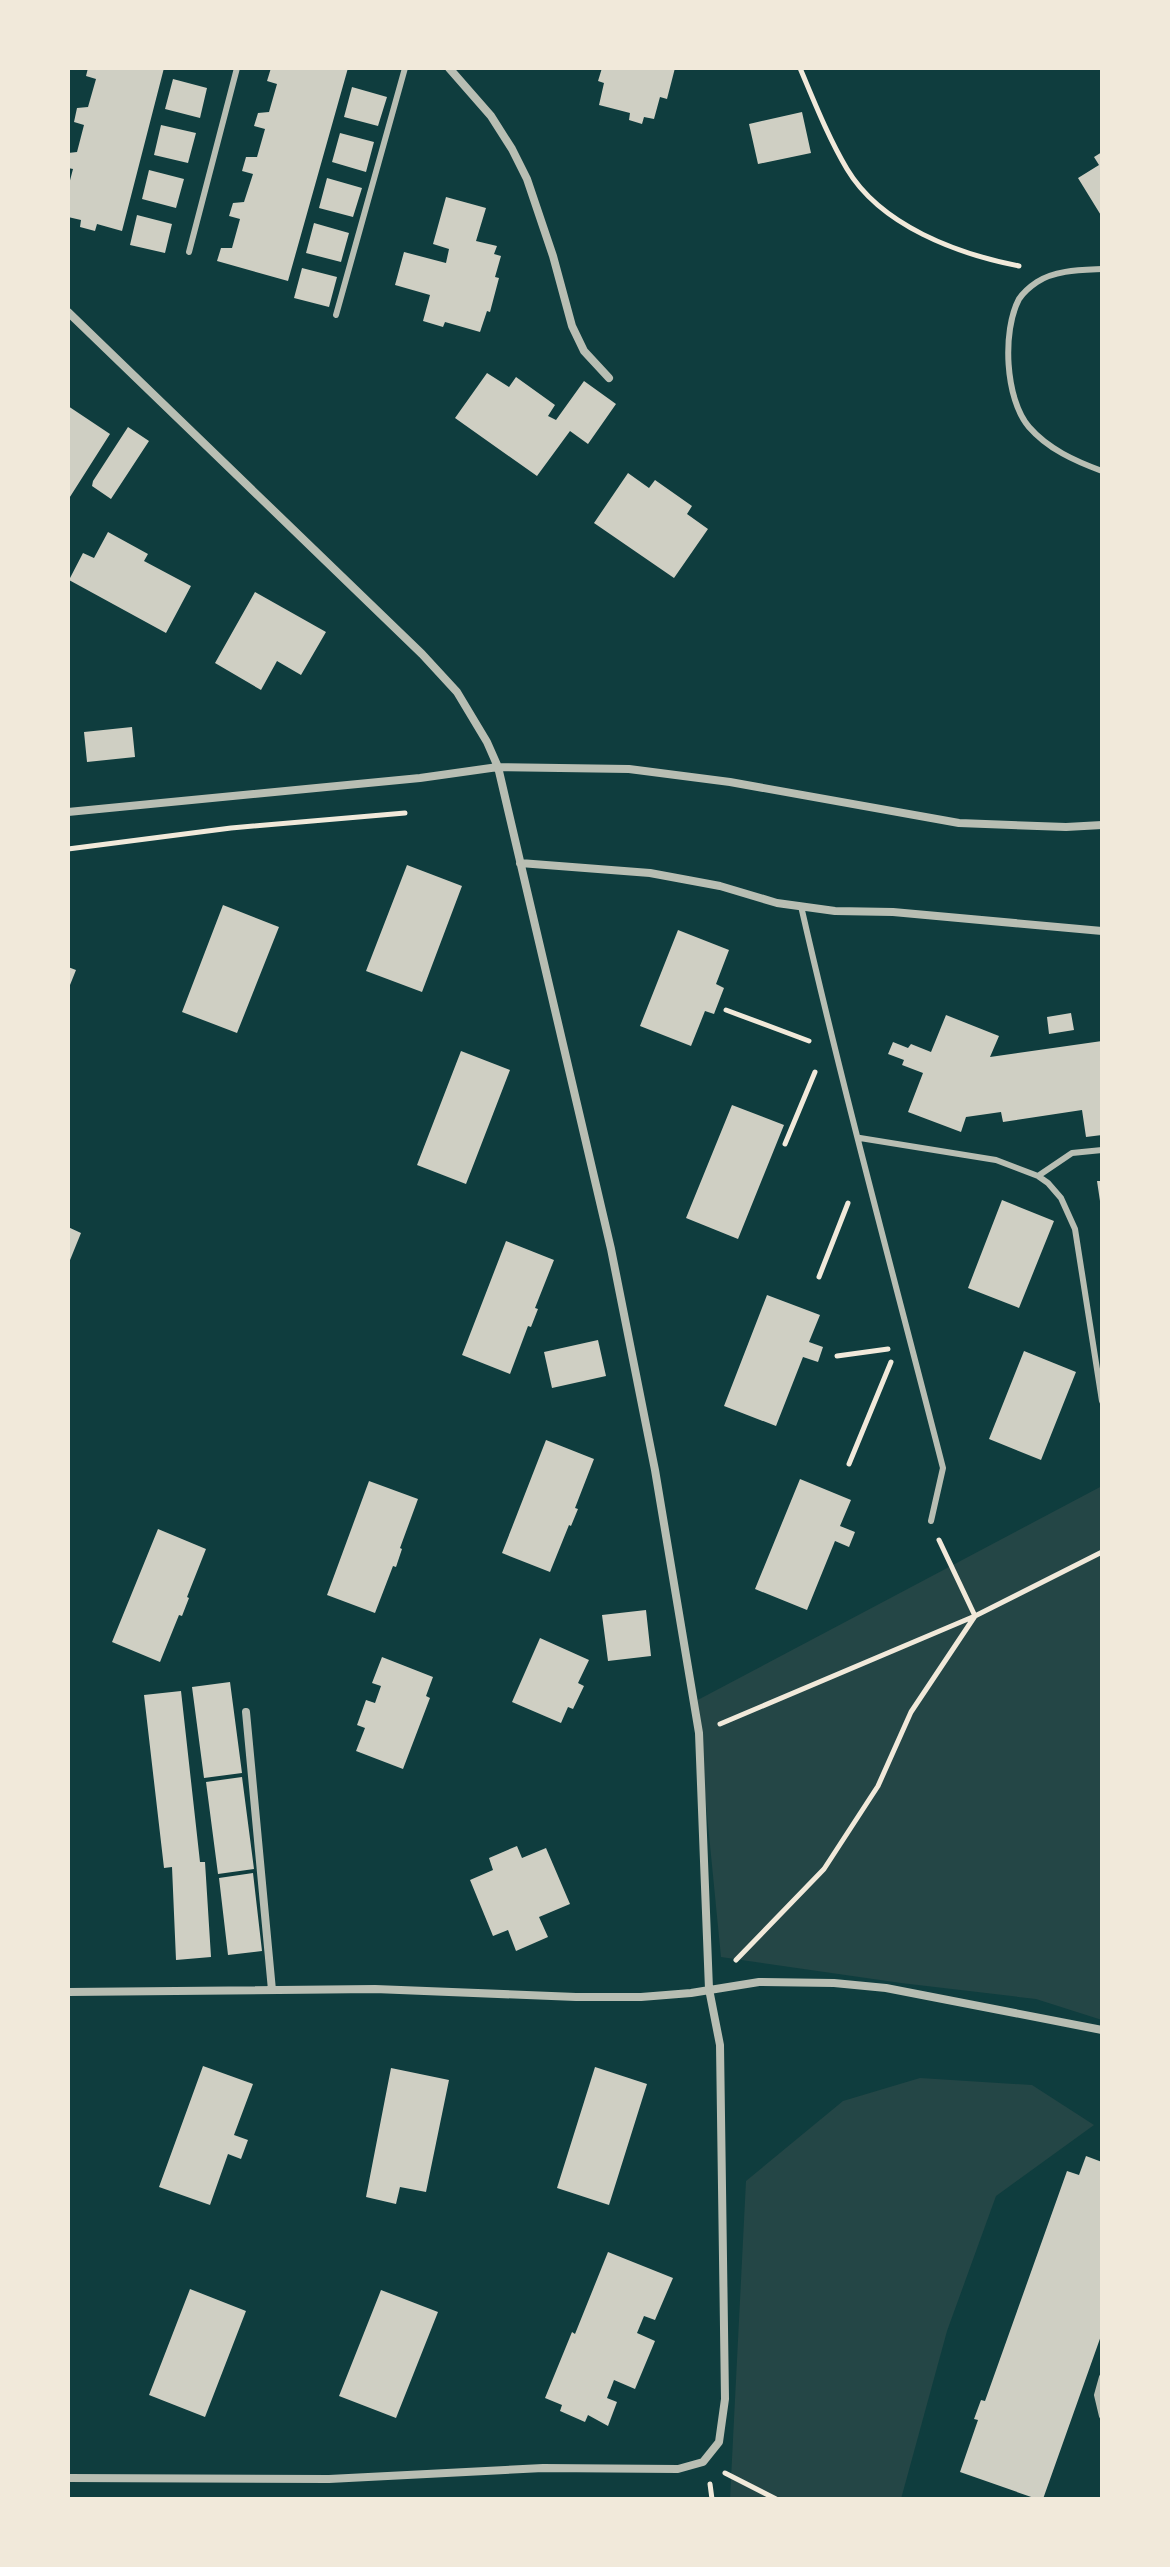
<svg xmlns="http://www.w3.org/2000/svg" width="1170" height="2567" viewBox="0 0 1170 2567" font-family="Cabin,sans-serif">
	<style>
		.green { fill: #244646 }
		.building { fill: #cfcfc3 }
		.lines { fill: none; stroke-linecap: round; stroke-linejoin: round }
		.path { stroke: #f1e9da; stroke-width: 5 }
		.service { stroke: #b8beb3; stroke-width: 6 }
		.minor { stroke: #b8beb3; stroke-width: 8 }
	</style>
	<rect width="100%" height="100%" fill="#0f3d3e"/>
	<path class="green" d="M1102,1486v534l-66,-21 -135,-16 -180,-26 -22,-224 -7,-30z
		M920,2078l112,7 62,40 -98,71 -49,135 -46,168h-171l16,-318 97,-80z"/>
	<path class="building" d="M88,68h76l-42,163 -25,-7 -2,7 -15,-4 1,-7 -13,-3v-29l5,-19 -5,-1v-15l9,-1 7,-27 -10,-3 3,-14 11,-1 8,-28 -10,-3z
		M271,68h77l-60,213 -71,-20 4,-13h11l8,-29 -11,-3 4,-13 11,-1 9,-28 -11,-3 4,-14h11l8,-28 -11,-3 4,-13 11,-1 8,-28 -10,-3z
		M602,68h73l-8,31 -7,-2 -6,22 -10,-2 -2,7 -13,-4 1,-7 -31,-8 5,-22 -6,-2z
		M173,79l34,9 -7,30 -35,-9z
		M352,87l35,10 -9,29 -34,-9z
		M802,112l9,41 -53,11 -9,-40z
		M161,125l35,8 -8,30 -34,-8z
		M340,133l34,9 -8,30 -34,-10z
		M1102,152v65l-24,-39 21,-13 -5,-8z
		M149,170l35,9 -8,29 -34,-9z
		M327,178l35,10 -9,29 -34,-9z
		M446,197l40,11 -10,33 21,5 -3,8 7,2 -6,21 4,1 -9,34 -3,-1 -7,21 -35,-10 -2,5 -20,-6 7,-26 -35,-10 9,-33 42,11 3,-14 -16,-5z
		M137,215l35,9 -7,29 -35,-8z
		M314,223l35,10 -8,29 -35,-9z
		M302,268l35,9 -8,30 -35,-9z
		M487,373l22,14 7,-10 39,28 -7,11 8,4 28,-39 32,23 -28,40 -18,-13 -33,45 -82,-58z
		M68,406l42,28 -42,66z
		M128,427l21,14 -38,58 -19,-13 1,-5z
		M628,473l21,15 6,-8 37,26 -5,8 21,15 -34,49 -80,-55z
		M108,532l40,22 -4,7 47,25 -25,47 -97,-53 14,-27 11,5z
		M255,592l71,40 -25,43 -24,-14 -16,29 -46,-27z
		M132,727l3,30 -48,5 -3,-30z
		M407,865l55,21 -40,106 -56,-21z
		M223,905l56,22 -42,106 -55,-21z
		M678,930l51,20 -13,34 8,4 -10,26 -9,-3 -14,35 -51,-20z
		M68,967l8,3 -8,20z
		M1071,1013l3,17 -25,4 -2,-17z
		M946,1015l53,21 -9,21 112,-16v94l-16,2 -4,-27 -79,12 -2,-10 -35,5 -5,15 -53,-20 15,-39 -21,-8 2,-5 -16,-6 5,-12 15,6 3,-4 20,8z
		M461,1051l49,19 -44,114 -49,-19z
		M732,1105l52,20 -46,114 -52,-21z
		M1097,1181h5v20h-2z
		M1002,1200l52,21 -35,87 -51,-20z
		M68,1227l13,6 -13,32z
		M506,1241l48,19 -19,48 3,1 -7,18 -3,-1 -18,48 -48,-19z
		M767,1295l53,20 -11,27 14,5 -5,15 -15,-5 -27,69 -52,-20z
		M598,1340l8,36 -54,12 -8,-36z
		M1024,1351l52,21 -35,88 -52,-21z
		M546,1440l48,19 -19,49 3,1 -7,17 -2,-1 -19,47 -48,-19z
		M800,1479l51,21 -11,26 15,6 -6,15 -14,-6 -28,69 -52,-21z
		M369,1481l49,18 -18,49 2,1 -6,18 -3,-1 -18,47 -48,-18z
		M158,1529l48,20 -19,48 2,1 -7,18 -3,-1 -19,47 -48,-20z
		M646,1610l5,46 -43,5 -6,-46z
		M540,1638l49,22 -11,23 6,3 -11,23 -5,-2 -7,16 -49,-21z
		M382,1657l51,20 -7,19 4,2 -27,71 -47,-18 9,-23 -8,-3 9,-25 9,3 6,-17 -9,-3z
		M230,1682l12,91 -38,5 -12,-91z
		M181,1691l19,171h5l6,95 -35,3 -4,-93 -8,1 -20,-173z
		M242,1777l12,92 -36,5 -12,-92z
		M517,1846l5,12 24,-10 24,56 -31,13 9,20 -32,14 -8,-21 -15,6 -23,-56 23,-10 -4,-12z
		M253,1873l9,78 -34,4 -9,-77z
		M203,2066l50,18 -19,51 14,5 -7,19 -13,-5 -18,51 -51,-18z
		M595,2067l52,17 -38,121 -52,-17z
		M391,2068l58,12 -23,112 -26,-5 -4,17 -30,-7z
		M1086,2156l16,6v171l-59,166h-6l-77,-27 18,-52 -4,-1 7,-19 4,1 82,-230 12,4z
		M608,2252l65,26 -18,42 -11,-4 -7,17 18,8 -20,48 -21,-9 -7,18 10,4 -9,24 -20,-11 -3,7 -25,-11 2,-6 -17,-7 27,-66 3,2z
		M190,2289l56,22 -41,106 -56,-22z
		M381,2290l57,22 -42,106 -57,-22z"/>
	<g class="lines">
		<path class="path" d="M800,68c14,33 28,69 47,101 34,57 111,85 172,97
			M68,849l163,-21 174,-15
			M726,1010l83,31
			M785,1144l30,-72
			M819,1277l29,-74
			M837,1356l51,-7
			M849,1464l42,-102
			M720,1724l255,-108 127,-64
			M736,1960l88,-91 54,-83 33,-74 64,-96 -36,-76
			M725,2473l51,26
			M710,2484l2,15"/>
		<path class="service" d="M189,252l48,-184
			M1102,269c-21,1 -47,1 -65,13 -6,4 -14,11 -18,17 -17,32 -14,100 10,128 19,22 46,34 73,44
			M336,315l69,-247
			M801,906c43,188 94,375 142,562l-12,53
			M860,1138l136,22 42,16 10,7 13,15 14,31 27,172
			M1038,1176l34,-23 30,-3
			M1102,2377l-5,18 5,21"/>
		<path class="minor" d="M449,68l42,48 21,33 15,30 26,77 19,70 12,25 25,27
			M68,312l354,342 35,38 30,50 11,25 113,482 44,221 44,263 10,256 11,56 5,354 -6,43 -16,20 -25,7 -135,-1 -214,11 -261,-1
			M68,812l352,-34 78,-11 131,2 101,13 229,41 107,4 36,-2
			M520,863l130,10 70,13 57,17 58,8 58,1 209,19
			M246,1712l26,278
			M68,1992l307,-3 201,8h65l50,-4 68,-11 75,1 52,5 216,42"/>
	</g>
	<rect width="1170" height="2567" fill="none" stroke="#f1e9da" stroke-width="140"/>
</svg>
